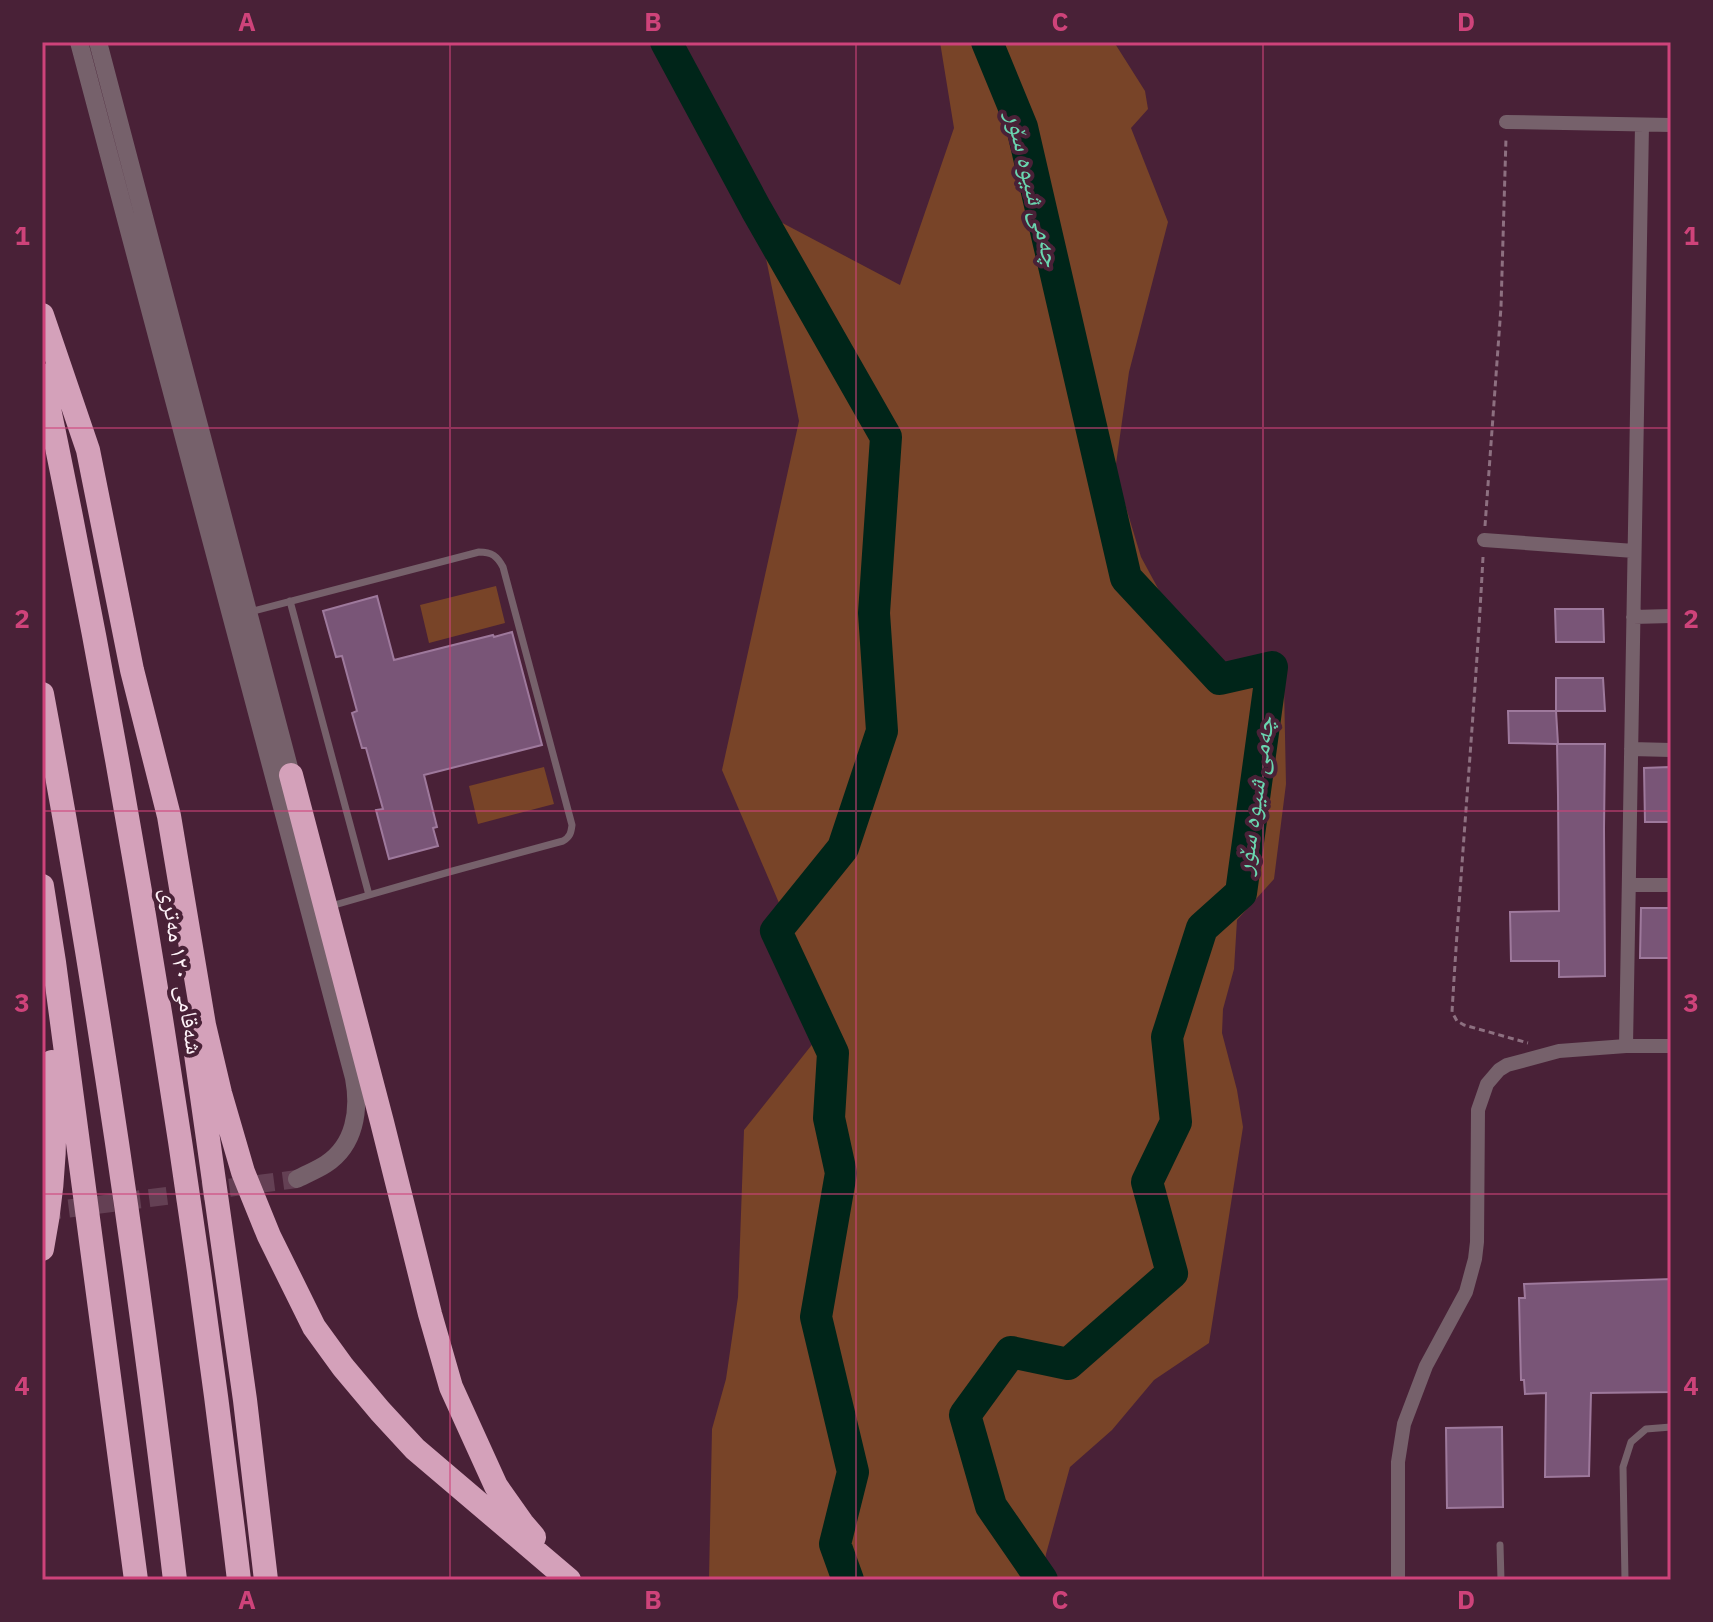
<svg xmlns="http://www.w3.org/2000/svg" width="1713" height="1622" viewBox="0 0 1713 1622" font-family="'IBM Plex Sans','Noto Naskh Arabic',sans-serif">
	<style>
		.green { fill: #784428 }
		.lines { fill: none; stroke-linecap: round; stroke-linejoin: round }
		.river { stroke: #002519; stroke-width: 32 }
		.building { fill: #795577; stroke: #9e799c; stroke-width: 2 }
		.tertiary-tunnel { stroke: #644054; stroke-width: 18; stroke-dasharray: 18 9; stroke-linecap: butt }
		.path { stroke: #8d7080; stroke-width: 3; stroke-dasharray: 6 4; stroke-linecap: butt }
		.service { stroke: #76616b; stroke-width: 7 }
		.minor { stroke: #76616b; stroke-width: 14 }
		.tertiary { stroke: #76616b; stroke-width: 18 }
		.motorway { stroke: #d4a1ba; stroke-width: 24 }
		.grid { fill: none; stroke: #ce437a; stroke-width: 2; stroke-opacity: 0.55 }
		.labels { text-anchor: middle; stroke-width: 8; stroke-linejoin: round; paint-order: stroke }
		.street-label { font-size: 24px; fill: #fdf1f7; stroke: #492137 }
		.water-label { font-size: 26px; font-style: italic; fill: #6ad6b0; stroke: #492137 }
		.neatline { fill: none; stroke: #ce437a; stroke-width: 3 }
		.grid-label { font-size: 26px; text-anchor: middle; font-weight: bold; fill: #ce437a }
	</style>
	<rect width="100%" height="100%" fill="#492137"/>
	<path class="green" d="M940,42h174l31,49 3,18 -17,19 37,94 -39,150 -14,99 26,86 53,98 90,31 2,98 -12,95 -37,41 -3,49 -11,40 -1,24 15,57 6,37 -34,216 -55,37 -42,50 -42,37 -24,87 -4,26h-333l3,-151 14,-50 12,-82 6,-167 86,-108 -108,-252 77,-349 -43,-212 144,76 54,-157z
		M496,586l9,37 -76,20 -9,-38z
		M544,767l10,37 -76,20 -9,-38z"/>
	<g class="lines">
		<path class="river" d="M666,42l90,167 130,228 -12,176 8,118 -39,117 -67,83 57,122 -4,65 12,55 -25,144 37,155 -18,72 13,36
			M987,42l35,85 104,451 94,101 52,-12 -31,226 -39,35 -35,109 9,85 -29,60 25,91 -104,91 -57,-12 -46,63 26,91 51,74"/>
	</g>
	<path class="building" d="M377,596l17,64 99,-25 1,2 18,-5 30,113 -118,30 13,52 -4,1 5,18 -49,13 -13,-49 7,-1 -17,-61h-4l-10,-35 5,-2 -15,-55 -6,1 -13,-46z
		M1555,609h48l1,33h-48z
		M1556,678h47l2,33h-49l2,33h47l-1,85 1,147 -46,1v-16h-48l-1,-49 49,-1 -1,-116 -1,-51 -48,-1 -1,-32h48z
		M1669,767v6h2v49h-26l-1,-54z
		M1641,908h30v50h-31z
		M1671,1279v113l-80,1 -2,83 -44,1 1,-84 -21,1 -1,-14h-3l-2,-82h6l-1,-14z
		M1502,1427l1,80 -56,1 -1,-80z"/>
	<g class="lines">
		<path class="tertiary-tunnel" d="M42,1212l255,-33"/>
		<path class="path" d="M1485,526l16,-219 5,-169
			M1483,557c-8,152 -22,303 -31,455l5,9 7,4 64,18"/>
		<path class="service" d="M290,601l79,294
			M250,612l229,-60c13,0 18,4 24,15l69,258c-1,8 -2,12 -9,16l-114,31 -118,34
			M1500,1545l1,35
			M1625,1580l-2,-113 8,-25 15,-13 25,-2"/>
		<path class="minor" d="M1506,122l165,3
			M1484,540l150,11
			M1633,617l38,-1
			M1631,749l40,1
			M1629,885h42
			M1626,1046l16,-921
			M1398,1580v-118l6,-38 22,-58 40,-74 9,-33 2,-17 1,-132 9,-26 12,-14 8,-5 52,-14 67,-5h45"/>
		<path class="tertiary" d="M79,42l275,1036c6,32 1,67 -28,86 -9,6 -20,10 -29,15
			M98,42l193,733"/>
		<path class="motorway" d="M42,315l46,135 44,220 37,146 35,209 16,68 23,79 26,64 45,91 29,40 37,44 35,38 154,131
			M42,375c84,399 149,800 197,1205
			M42,694c55,294 98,589 133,886
			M291,775l91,347 48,192 21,73 45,99 26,37 12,14
			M42,886l12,76 82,618
			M195,1047l50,353 21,180
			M42,1249c12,-60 15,-126 10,-187"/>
	</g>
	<path class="grid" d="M450,42v1538M856,42v1538M1263,42v1538M42,428h1629M42,811h1629M42,1194h1629"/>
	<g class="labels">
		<g class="street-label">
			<text transform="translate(182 971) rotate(81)" y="8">شەقامی ١٢٠ مەتری</text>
		</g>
		<g class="water-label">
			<text transform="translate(1034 189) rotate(76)" y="9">چەمی شیوە سۆر</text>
			<text transform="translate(1254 795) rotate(-82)" y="9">چەمی شیوە سۆر</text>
		</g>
	</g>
	<rect width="1713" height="1622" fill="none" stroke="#492137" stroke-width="88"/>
	<rect x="44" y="44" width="1625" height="1534" class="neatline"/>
	<g class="grid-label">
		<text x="247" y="31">A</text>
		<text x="653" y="31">B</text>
		<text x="1060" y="31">C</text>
		<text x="1466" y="31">D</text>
		<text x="22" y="245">1</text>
		<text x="1691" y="245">1</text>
		<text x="22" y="628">2</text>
		<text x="1691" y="628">2</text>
		<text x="22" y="1012">3</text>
		<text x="1691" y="1012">3</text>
		<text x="22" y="1395">4</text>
		<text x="1691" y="1395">4</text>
		<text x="247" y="1609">A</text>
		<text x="653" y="1609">B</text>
		<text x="1060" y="1609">C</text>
		<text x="1466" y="1609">D</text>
	</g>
</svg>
